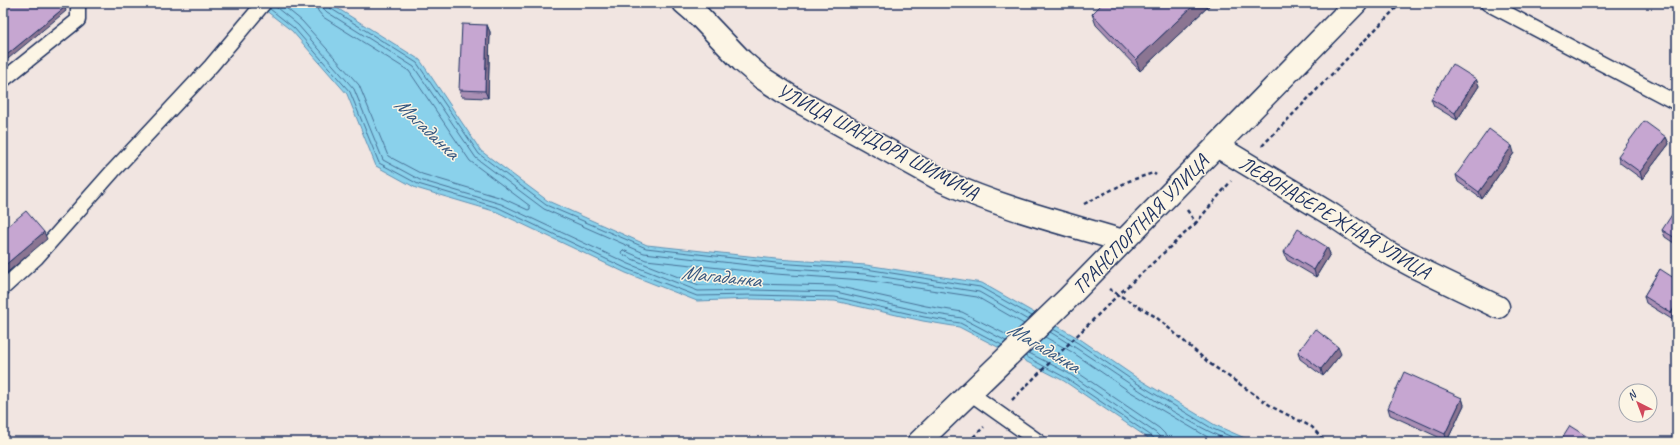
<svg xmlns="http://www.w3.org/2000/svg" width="1680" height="445" viewBox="0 0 1680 445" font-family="Caveat,sans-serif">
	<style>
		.water { fill: #8ad1eb; stroke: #5e90b3 }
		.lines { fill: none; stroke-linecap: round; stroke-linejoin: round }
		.shore { stroke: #477096; stroke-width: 1 }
		.service-casing { stroke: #1b2f5e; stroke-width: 17 }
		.minor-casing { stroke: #1b2f5e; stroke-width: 25 }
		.secondary-casing { stroke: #1b2f5e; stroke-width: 25 }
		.path { stroke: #1b2f5e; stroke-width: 2.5; stroke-dasharray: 4 3; stroke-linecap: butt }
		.service { stroke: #fcf5e5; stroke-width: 14 }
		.minor { stroke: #fcf5e5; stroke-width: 22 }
		.secondary { stroke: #fcf5e5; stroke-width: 22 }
		.wall { fill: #aa8fb4; stroke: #1b2f5e }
		.shaded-wall { fill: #8b7492; stroke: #1b2f5e }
		.building { fill: #c6a6d1; stroke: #1b2f5e }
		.labels { text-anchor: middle; stroke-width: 3; stroke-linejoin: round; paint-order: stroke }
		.street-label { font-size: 20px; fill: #1b2f5e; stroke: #fcf5e5 }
		.water-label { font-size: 21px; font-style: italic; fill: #375881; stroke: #fcf5e5 }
	</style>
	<rect width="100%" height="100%" fill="#f1e5e1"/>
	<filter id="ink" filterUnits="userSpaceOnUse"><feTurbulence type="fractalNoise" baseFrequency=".025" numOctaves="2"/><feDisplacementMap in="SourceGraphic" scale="8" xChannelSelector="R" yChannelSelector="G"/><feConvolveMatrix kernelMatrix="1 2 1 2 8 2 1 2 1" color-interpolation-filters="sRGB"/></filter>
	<g filter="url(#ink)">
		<path class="water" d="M256,3h73l91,57 61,91 67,50 99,44 129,14 90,6 116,18 98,56 57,39 78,47 39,17h-100l-90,-61 -105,-54 -36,-6 -88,-20 -83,-2 -55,2 -71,-28 -129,-61 -81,-24 -40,-22 -29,-72 -55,-63z"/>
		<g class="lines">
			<path class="shore" d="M280,3l22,18 57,64 29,71 34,18 80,24 26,12 2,-1v-3l-60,-45 -61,-90 -86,-54 -5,-6 -2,-8
				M322,3l1,5 4,4 87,55 62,91 68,51 100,44 131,15 90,6 114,18 49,28
				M328,3l2,5 87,55 62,91 67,51 100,43 130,15 90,6 114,18 52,29
				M272,4l26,21 56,64 29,71 37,20 81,24 128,60 69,27 54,-1 84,2 88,20 38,6 44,23
				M270,9l24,19 56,64 29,71 39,21 81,24 128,61 70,27 55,-1 83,2 89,20 36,6 42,22
				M1053,329l25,14 57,39 78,47 31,13
				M1050,332c61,36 116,82 182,110
				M1011,337l-49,-25 -36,-6 -90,-20 -84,-2 -53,1 -67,-26 -10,-5 -1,-2 2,-2 23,10 129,14 89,6 113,17 47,27
				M1045,337l27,15 57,39 87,51
				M1033,348l38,20 88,60 6,6 1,8
				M1029,353l39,20 88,60 4,4v5
				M1025,356l41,22 87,59 2,5"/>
			<g class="service-casing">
				<path id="service" d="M1487,3l190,100
					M3,80l75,-60v-17
					M3,288l33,-30 77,-87 98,-105 53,-63
					M970,393l69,49"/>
			</g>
			<g class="minor-casing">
				<path id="minor" d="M684,3l15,13 43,45 20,17 31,20 152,84c57,26 118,41 178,59
					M1217,146l115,69 55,37 28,15 83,40"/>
			</g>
			<g class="secondary-casing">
				<path id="secondary" d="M919,442l148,-143 289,-296"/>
			</g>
			<path class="path" d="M1262,146l139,-143
				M1084,204l45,-23 24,-8 3,2
				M1187,210l9,13 35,-42
				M1109,289l47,28 53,46 65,45 38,19 13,15
				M1012,400l105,-104 79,-73
				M968,442l16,-15"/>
			<use href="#service" class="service"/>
			<use href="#minor" class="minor"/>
			<use href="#secondary" class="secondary"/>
		</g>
		<path class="wall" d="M1103,3h109l-72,68 -44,-46 -4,-11z
			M487,25l3,7 -2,66 -26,-1 -3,-7z
			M1476,79l3,7 -22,34 -23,-14 -3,-7z
			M1666,137l3,7 -27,35 -22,-16 -2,-7z
			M1514,153l-32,46 -24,-17 -2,-7z
			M1677,215v30l-12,-8 -3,-7z
			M1327,247l3,7 -14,23 -29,-17 -3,-8z
			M1660,269l13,51 -27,-17 -2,-7z
			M1298,352l43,2 -18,22 -23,-17z
			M1462,398l2,7 -17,36 -57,-26 -2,-7z"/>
		<path class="shaded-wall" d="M1196,3h16l-72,68 -4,-11z
			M65,7l1,4 -63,52v-5z
			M487,25l3,7 -2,66 -3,-7z
			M1476,79l3,7 -22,34 -2,-7z
			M1666,137l3,7 -27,35 -2,-7z
			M1512,146l2,7 -32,46 -3,-7z
			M44,232l3,7 -44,37v-9z
			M1327,247l3,7 -14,23 -2,-7z
			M1677,303v11l-4,6 -2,-7z
			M1338,347l3,7 -18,22 -2,-7z
			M1462,398l2,7 -17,36 -2,-7z"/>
		<path class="building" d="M3,3h58l4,4 -62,51z
			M1103,3h93l-60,57 -44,-46z
			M462,24l25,1 -2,66 -26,-1z
			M1452,64l24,15 -21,34 -24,-14z
			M1644,121l22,16 -26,35 -22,-16z
			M1489,129l23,17 -33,46 -23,-17z
			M26,211l18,21 -41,35v-37z
			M1673,213l4,2v24l-15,-9z
			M1298,229l29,18 -13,23 -30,-18z
			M1660,269l17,11v23l-6,10 -27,-17z
			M1315,329l23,18 -17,22 -23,-17z
			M1404,372l58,26 -17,36 -57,-26z
			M1570,426l24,15v1h-34z"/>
	</g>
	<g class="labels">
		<g class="street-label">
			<text transform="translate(878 141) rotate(28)" y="7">УЛИЦА ШАНДОРА ШИМИЧА</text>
			<text transform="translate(1335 217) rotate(31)" y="7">ЛЕВОНАБЕРЕЖНАЯ УЛИЦА</text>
			<text transform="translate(1140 224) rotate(-46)" y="7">ТРАНСПОРТНАЯ УЛИЦА</text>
		</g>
		<g class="water-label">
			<text transform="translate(427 128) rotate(43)" y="7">Магаданка</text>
			<text transform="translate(721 276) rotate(6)" y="7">Магаданка</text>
			<text transform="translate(1044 347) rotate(31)" y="7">Магаданка</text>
		</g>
	</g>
	<rect width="1680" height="445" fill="none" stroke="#fcf5e5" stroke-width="16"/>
	<rect x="8" y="8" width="1664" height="429" fill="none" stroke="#1b2f5e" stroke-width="1.5" filter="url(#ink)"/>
	<g transform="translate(1638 403) rotate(318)"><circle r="19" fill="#fcf5e5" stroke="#a2a6af"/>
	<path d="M0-3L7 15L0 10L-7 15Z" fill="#d1495b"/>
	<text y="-6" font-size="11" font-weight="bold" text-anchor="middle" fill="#1b2f5e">N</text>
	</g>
</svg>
